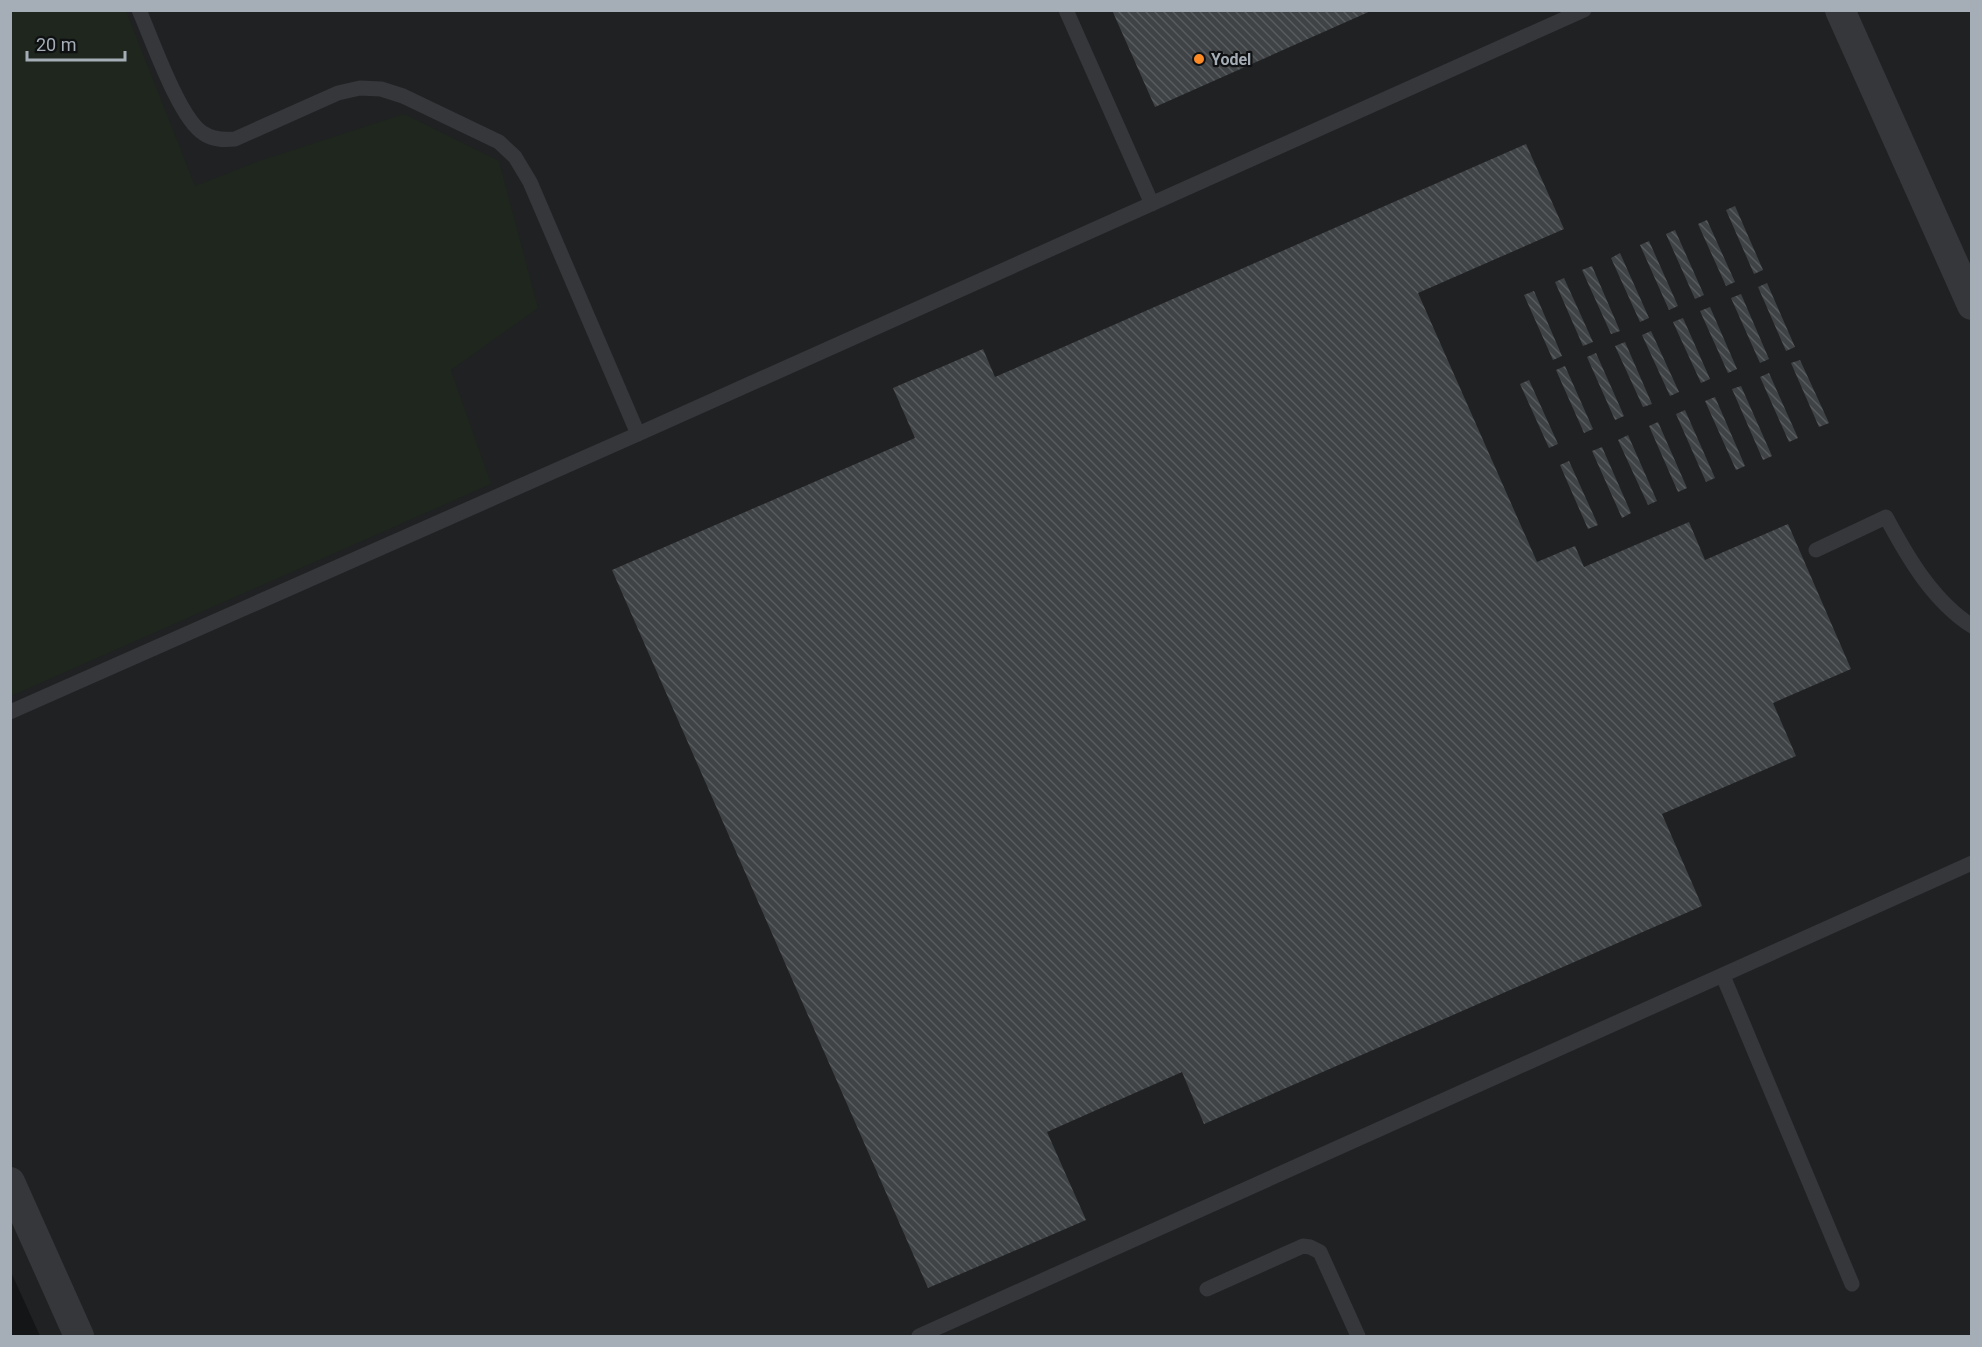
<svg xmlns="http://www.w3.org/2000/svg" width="1982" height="1347" viewBox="0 0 1982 1347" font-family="Roboto,sans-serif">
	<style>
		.built { fill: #202123 }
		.grass { fill: #1e261e }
		.building { fill: url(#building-back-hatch) }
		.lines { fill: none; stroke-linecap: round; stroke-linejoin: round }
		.service { stroke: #35373b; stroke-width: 15 }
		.minor { stroke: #35373b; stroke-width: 30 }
		.poi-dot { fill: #fc8b26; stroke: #0f1011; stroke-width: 2 }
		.labels { text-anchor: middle; stroke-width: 4.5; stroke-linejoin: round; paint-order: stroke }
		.poi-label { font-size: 16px; font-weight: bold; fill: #a5aeb7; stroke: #0f1011; text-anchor: start }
	</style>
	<defs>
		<pattern id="building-back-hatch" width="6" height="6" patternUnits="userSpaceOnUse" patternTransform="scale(1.5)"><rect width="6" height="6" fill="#404346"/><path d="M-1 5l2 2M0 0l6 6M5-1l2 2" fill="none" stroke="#595c5e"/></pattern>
	</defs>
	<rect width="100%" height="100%" fill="#141516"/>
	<path class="built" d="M10,11h1961v1325h-1931l-30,-66z"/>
	<path class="grass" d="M11,10l115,1 69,175 64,-25 145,-47 95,47 39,147 -87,62 40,114 -480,212z"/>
	<path class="building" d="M1112,10h261l-218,97z
		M1526,144l38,85 -146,64 119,269 38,-16 9,21 105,-45 16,38 83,-36 63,145 -78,34 23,53 -134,58 40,92 -498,218 -22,-52 -135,60 39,88 -158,68 -316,-718 303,-132 -22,-50 90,-39 12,28z
		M1735,206l28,64 -9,4 -28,-64z
		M1707,220l28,62 -9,4 -28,-62z
		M1675,230l29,65 -9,4 -29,-65z
		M1649,241l29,65 -9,4 -29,-65z
		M1620,253l29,65 -9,4 -29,-64z
		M1592,266l28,65 -9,3 -29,-64z
		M1564,278l29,64 -10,4 -28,-64z
		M1767,283l28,64 -9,4 -28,-64z
		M1534,291l28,65 -9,4 -29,-65z
		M1741,294l28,65 -9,4 -29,-65z
		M1710,307l27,62 -9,4 -28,-62z
		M1683,318l27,61 -9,4 -28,-61z
		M1651,331l28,61 -9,4 -28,-61z
		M1625,342l27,62 -9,3 -28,-61z
		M1596,353l28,63 -9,4 -28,-63z
		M1800,360l29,63 -10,4 -28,-64z
		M1565,366l28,63 -9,4 -28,-63z
		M1769,373l29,65 -9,4 -29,-65z
		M1529,380l29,64 -9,4 -29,-64z
		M1741,386l31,70 -9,4 -31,-71z
		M1715,397l30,69 -9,4 -31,-69z
		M1685,410l30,68 -9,4 -30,-68z
		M1658,422l29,66 -9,4 -29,-66z
		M1628,435l29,66 -9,4 -30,-65z
		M1602,447l29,66 -9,5 -30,-67z
		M1569,461l29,64 -10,4 -28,-64z"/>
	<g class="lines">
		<path class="service" d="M139,10c13,29 40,108 64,123 10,7 21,7 32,6l103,-46 22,-5 21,1 22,7 96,46 16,15 15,25 108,252
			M1066,10l86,194
			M1816,550l70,-33c22,41 47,84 86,109
			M10,712l628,-278 946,-424
			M1723,976l129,308
			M1207,1289l96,-43 7,1 10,5 38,84
			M919,1336l1053,-473"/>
		<path class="minor" d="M1840,10l132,295
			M10,1182l69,154"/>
	</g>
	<circle class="poi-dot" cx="1199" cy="59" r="6"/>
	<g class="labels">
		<g class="poi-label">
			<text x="1211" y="65">Yodel</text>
		</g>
	</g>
	<rect width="1982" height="1347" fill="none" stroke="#a5aeb7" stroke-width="24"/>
	<path d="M27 51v9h98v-9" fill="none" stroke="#a5aeb7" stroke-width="3"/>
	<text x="36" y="51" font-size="18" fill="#a5aeb7" stroke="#0f1011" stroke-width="4.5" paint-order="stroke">20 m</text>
</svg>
